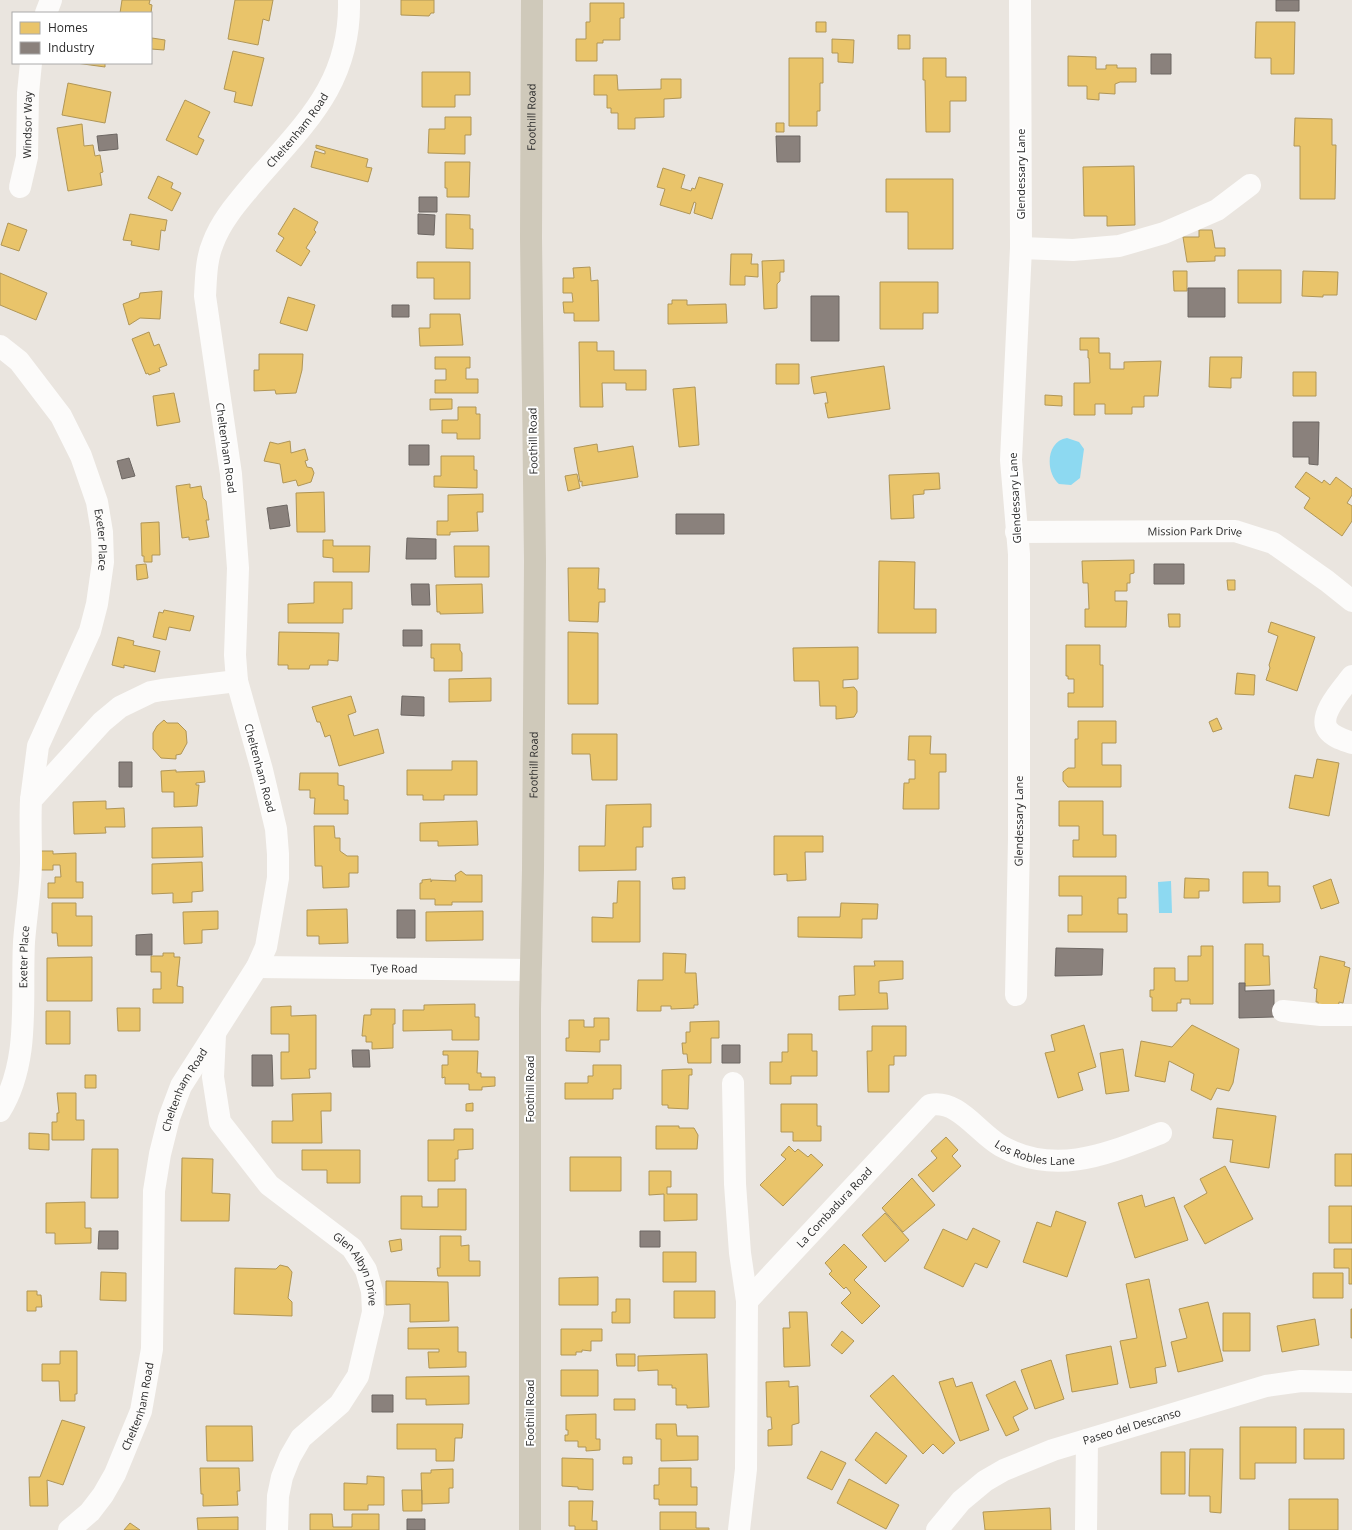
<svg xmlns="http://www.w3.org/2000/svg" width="1352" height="1530" viewBox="0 0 1352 1530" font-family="'Open Sans',sans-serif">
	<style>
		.water { fill: #8dd9f1 }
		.homes { fill: #e9c46a; stroke: #b09657 }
		.industry { fill: #8a817c; stroke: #6d6763 }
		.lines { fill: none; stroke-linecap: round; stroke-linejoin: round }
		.minor { stroke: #fcfbfa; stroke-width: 22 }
		.major { stroke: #cfc9ba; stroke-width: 22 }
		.labels { text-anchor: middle; stroke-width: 4; stroke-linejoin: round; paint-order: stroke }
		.street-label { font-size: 11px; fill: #2a2a2a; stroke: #fff }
	</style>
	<rect width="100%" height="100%" fill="#eae5df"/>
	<path class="water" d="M1067,438l12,4 5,7 -4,29 -9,7 -12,-1c-14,-12 -13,-43 8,-46z
		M1171,881l1,32h-13l-1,-31z"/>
	<path class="homes" d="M122,0h28l-1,4 3,1 -1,8h-31z
		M235,0h38l-4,21 -6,-2 -5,26 -30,-6z
		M401,0h33v13h-3l-2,3 -28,-1z
		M590,3h34v15h-4v22h-17v3h-6v18h-21v-22h10v-17h4z
		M816,22h10v10h-10z
		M1256,22h39l-1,52h-23v-16h-16z
		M898,35h12v14h-12z
		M152,38l13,2 -1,10 -13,-1z
		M832,39l22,1 -1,23 -15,-1v-9h-6z
		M233,51l31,7 -12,48 -18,-4 2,-10 -12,-3z
		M1068,56l28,1v12h10v-4h11v3h19v14h-16l-5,2v10l-16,-1v7l-12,-1v-13h-19z
		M789,58h34v25h-3v28h-3v15h-28z
		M923,58h23v19h20v24h-16v31h-24l-1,-52h-2z
		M76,63h29v4z
		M422,72h48v23h-15v12h-33z
		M594,75h23l1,15 43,-1v-10h20v19l-17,1v18l-29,1v11h-17v-16h-7v-5h-4v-13h-13z
		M68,83l43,9 -6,31 -43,-8z
		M185,100l25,12 -12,25 6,3 -7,15 -31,-15z
		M445,117h26v18h-6v19l-37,-1 1,-24h16z
		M1295,118l37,1v26h4l-1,54h-35v-53h-6z
		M776,123h8v9h-8z
		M82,124l2,22 9,-1 2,11 5,-1 3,17 -3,1 2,12 -34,6 -11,-63z
		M316,145l52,14 -2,8 6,1 -4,14 -57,-15 4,-16 10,3v-3l-9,-3z
		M445,162h25l-1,35h-22v-9h-2z
		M1134,166l1,59 -28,1v-10h-23l-1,-49z
		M663,168l22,7 -4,13 10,3 1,-3 3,1 4,-12 24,7 -11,35 -18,-6 2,-10 -2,-1 -4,12 -30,-9 5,-16 -8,-2z
		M158,176l15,7 -2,5 10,5 -9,18 -24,-13z
		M886,179h67v70h-45v-37h-22z
		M294,208l24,14 -4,8 2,2 -10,16 4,3 -9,15 -25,-15 8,-13 -6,-4z
		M130,214l37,6 -2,11 -4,-1 -2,20 -28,-5 1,-4 -9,-1z
		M446,214l24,1v14h3v20l-27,-1z
		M8,223l19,7 -8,21 -18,-6z
		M1199,230h13l3,18h10v8h-10v5l-28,1 -4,-25h16z
		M731,254h21l-1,10h7v13l-13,-1v9h-15z
		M784,260v12h-4v9l-3,3v24l-13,1 -2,-48z
		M417,262h53v37h-36v-21h-17z
		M590,267l1,14 7,-1 1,41h-25v-8h-10l-1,-11h10l-1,-9h-9v-15h11l-1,-10z
		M1238,270h43v33h-43z
		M1173,271h14v20h-13z
		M1303,271l35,1 -1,23h-14v2l-21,-1z
		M0,273l47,20 -11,27 -36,-15z
		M880,282h58v31h-15v16h-43z
		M162,291l-2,28 -20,-1 -11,7 -6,-21 16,-6 1,-5z
		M288,297l27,8 -8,26 -27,-8z
		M672,300h15v5l39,-1 1,19 -59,1v-20h4z
		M430,314h30l3,31 -43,1 -1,-18h11z
		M149,332l5,14 5,-2 8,21 -8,3 1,3 -11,4 -1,-2 -2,1 -14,-35z
		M1080,338h19v15h11v16h14v-7l37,-1 -3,35h-14v11h-12v7h-27v-10h-10v11h-21v-32h16l-1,-25h-1v-8h-8z
		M579,342h18v9h17v19h32v20h-20v-7h-24l1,24h-23z
		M259,354h44l-1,16 -6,23 -20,1 -1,-4 -21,1v-21h5z
		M435,357h35v11h-4v11h12v14h-43v-13h11v-11h-11z
		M1210,357h32l-1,21h-10v10l-22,-1z
		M776,364h23v20h-23z
		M884,366l6,43 -62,9 -3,-15h3l-2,-11 -12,2 -3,-17z
		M1293,372h23v24h-23z
		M695,387l4,58 -20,2 -6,-58z
		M174,393l6,29 -23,4 -4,-30z
		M1045,395l17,1v10l-17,-1z
		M430,399h22v10l-22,1z
		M458,407h18v7h4v25h-23v-6h-15v-13h16z
		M290,441l1,12 14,-4 3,11 -3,1 2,6 5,1 2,5 -3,9 -13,4 -2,-6 -13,3 -3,-19 -16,-3 6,-19 8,2z
		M597,444l1,8 35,-6 5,31 -56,9v-5l-2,1 -6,-34z
		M441,456h33v14h3v18l-43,-1v-11h7z
		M1306,472l16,11 2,-3 6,5 6,-8 16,12v6l-5,8 5,3v15l-10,15 -38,-28 6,-10 -15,-11z
		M939,473l1,16 -16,1v4l-11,1 1,23 -23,1 -2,-44z
		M577,474l3,14 -12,3 -3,-15z
		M190,484v4l11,-2 2,12 3,3 3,19h-3l3,17 -20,3v-3l-7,1 -6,-52z
		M324,492l1,40h-28l-1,-39z
		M483,494v18h-6l1,19 -28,1v3h-13v-14h11v-26z
		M159,522l1,33h-8v7h-8v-6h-2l-1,-33z
		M323,540h10v6h37l-1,26h-36v-14l-10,-1z
		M454,546h35v31h-34z
		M1134,560v13l-4,1v9h-3v8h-12v10h12l-1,26h-41v-18h4l-1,-26h-5l-1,-22z
		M879,561l36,1 -1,47h22v24h-58z
		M146,564l2,14 -11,2 -1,-15z
		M568,568h31l-1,21h7v13h-6l-1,20 -29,-1z
		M1227,580h8v10h-7z
		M314,582h38v27h-9v14h-55v-19l26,-1z
		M482,584l1,29 -43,1v-2h-3l-1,-27z
		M164,610l30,6 -4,15 -21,-4 -3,13 -13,-3 6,-25 4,1z
		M1168,614h12v13h-11z
		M1271,622l44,15 -18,54 -31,-11 4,-12 -1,-3 9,-29 -10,-4z
		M279,632l60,1 -1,28 -10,-1v5h-18l-1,4h-21v-4h-10z
		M568,632l30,1v71h-30z
		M118,637l16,4 -1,4 27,6 -5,21 -31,-7v3l-12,-3z
		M431,644h29v6l2,3v18h-28v-13h-3z
		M1066,645h34v20h3v42h-35v-14h6v-14h-6v-3h-2z
		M858,647v32l-15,1v8l11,-1 3,4v21l-3,5 -18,2v-13h-16l-1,-25h-25l-1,-33z
		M1237,673l18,2 -1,20 -19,-1z
		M491,678v23l-42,1v-23z
		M351,696l5,16 -8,3 6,21 24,-7 6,24 -45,13 -9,-31 -5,2 -5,-15h-3l-5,-15z
		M1217,718l5,11 -9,3 -4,-10z
		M164,720l3,3h11l8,8 1,12 -6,11 -5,1v4l-15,-1 -8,-9v-16l4,-7z
		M1078,721h38v22h-14v22h19v22h-53l-5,-6v-9l5,-4h7v-29h3z
		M572,734h45v46h-25l-2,-26h-18z
		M909,736h22l-1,18h16v18h-7v37h-36l1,-26h5v-4h6v-19h-7z
		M1317,759l22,4 -10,53 -40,-8 6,-33 18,3z
		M452,761h25v34h-33v5h-21v-5h-16v-25h45z
		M176,770v2l28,-1 1,11 -9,1v2h3l-2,21 -23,1v-15h-12l-1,-21z
		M300,773h38v12l6,1v14h4v14h-34l1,-16h-5v-8h-11z
		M106,801v8l18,-1 1,19h-20l1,6 -32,1 -1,-32z
		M1059,801h44v34h13v22h-43v-17h6v-14h-20z
		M651,804v23h-8v20h-7v23l-57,1v-25h26l1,-41z
		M477,821l1,24 -40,1v-5h-18v-18z
		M314,826h20l1,12h5v13l7,5h11v17h-9v14l-26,1 -1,-22h-7z
		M202,827l1,30 -51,1v-30z
		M774,836h49v16h-18l1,28 -19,1v-7l-13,1z
		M39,851h14v3l23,-1v29h7v16h-35v-15h7v-6h6l-1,-12h-7v5h-14z
		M202,862l1,29 -11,1v10l-19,1v-10l-21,1v-30z
		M461,871l5,4h16v27h-30v3h-17v-6h-15v-16h2v-3l9,-1v3l1,-2 24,1 -1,-6z
		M1243,872h25v14h12v16l-37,1z
		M1059,876h67v22h-8v16h9v18h-59v-17h14v-19h-23z
		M685,877v12h-12l-1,-11z
		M1185,878l24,1v12h-10v7h-15z
		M1331,879l8,24 -18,6 -8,-23z
		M618,881h22v61h-48v-25l21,1v-15h4z
		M52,903h24v13h16v30h-34l-1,-13h-5z
		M841,903l37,1 -1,15h-15v19l-64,-1v-20h42z
		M347,909l1,34 -29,1v-8h-12v-26z
		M218,911v18l-16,1v13l-18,1 -1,-32z
		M483,911v29l-57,1v-29z
		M1245,944h18v12h6l1,29 -25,1z
		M1201,946h12v58h-23v-5h-9v4h-4v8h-25v-14h-2v-7h4v-22h21v13h13v-25h13z
		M163,953h11v4h6l-3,29 6,1v16h-30v-14h8v-17h-10v-16h12z
		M663,953l23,1 -1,19h11l2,32h-4v3l-23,1v-3h-10v5h-24l1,-31h25z
		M1320,956l25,6 -1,4 6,2 -7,35 -4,-1 -1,8h-20v-8h-2l1,-13 -3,-1z
		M92,957v44h-45v-43z
		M874,961h29v18l-24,2v12h8l1,16 -49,1v-14l16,-1 -1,-29h21z
		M475,1004v13h4v23h-27v-10l-49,1v-21h21v-5z
		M291,1006v10l25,-1v54h-7l1,9 -29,1v-27h8v-18h-18v-27z
		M117,1008h23v23h-22z
		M371,1009h24v15h-2v24l-21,1v-7h-6v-6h-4l2,-21h7z
		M46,1011h24v33h-24z
		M594,1018h15v22h-9v12l-34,-1v-13h3v-18h15v7h10z
		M719,1021v17h-8v25h-23l-1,-9h-4l-1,-11h4v-11h4v-10z
		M1084,1025l12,42 -18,6 5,17 -25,8 -13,-45 10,-2 -4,-16z
		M1192,1025l47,24 -6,34 -4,8 -12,-3 -6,12 -20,-10 3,-16 -25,-13 -4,21 -30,-6 6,-35 31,6z
		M872,1026h34v30h-12v9h-5v27h-21l-1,-41h5z
		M788,1034h24v17h5v25h-26v8h-21v-22h12v-10h6z
		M1123,1049l6,42 -23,3 -6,-41z
		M443,1051h35l-1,22h4v4h14v9l-13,1v3h-13v-6h-24v-7l-3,1v-13h6v-10h-5z
		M593,1065h28v24h-8v10h-48v-16h23v-7h5z
		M685,1069h7v6h-3l-1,34 -20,-1v-3h-6v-35z
		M85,1075h11v13h-11z
		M57,1093h19v27h8v20h-32v-18h5v-9h2z
		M331,1093v18h-10l1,32h-50v-22h21l-1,-27z
		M473,1103v8h-7v-7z
		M781,1104h36v22h4v15h-28v-9h-12z
		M1217,1108l59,8 -7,52 -39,-6 3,-22 -20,-2z
		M656,1126h23v2h15l4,7 -1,14h-41z
		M454,1129h19v20l-15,1v9h-3v22h-27v-41h26z
		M29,1133l20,1v16l-20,-1z
		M946,1137l12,13 -6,6 9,10 -28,26 -15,-17 19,-17 -6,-7z
		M789,1146l6,6 3,-3 10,8 3,-3 12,11 -40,41 -23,-21 26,-26 -5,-4z
		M92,1149h26v49h-27z
		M302,1150h58v33h-33v-13h-25z
		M1335,1154h17v32h-17z
		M570,1157h51v34h-51z
		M182,1158l31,1 -1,34 18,1 -1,27h-48z
		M1225,1166l28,53 -48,25 -21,-38 23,-13 -7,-14z
		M649,1171h22v16h-4v7h30v26l-33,1v-27l-15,1z
		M912,1178l23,27 -32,27 -21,-24z
		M438,1189h28v41l-65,-1v-33h21v11h16z
		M1142,1195l3,12 29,-10 14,43 -53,18 -17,-55z
		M85,1202v26h6v15l-36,1v-11h-9v-30z
		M1329,1206h23v37h-23z
		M1056,1211l30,11 -19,55 -44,-15 14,-40 14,5z
		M885,1213l24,27 -24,22 -23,-27z
		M973,1228l27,13 -13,27 -12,-5 -12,24 -39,-19 19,-39 24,11z
		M440,1236h21v10l8,-1v16h11v15h-42l-1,-8h3z
		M401,1239l1,11 -11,2 -2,-11z
		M844,1244l23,23 -13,13 26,26 -18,18 -21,-21 10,-10 -5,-6 -2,2 -15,-15 3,-3 -7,-8z
		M1334,1249h18v35h-3v-16h-15z
		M663,1252h33v30h-33z
		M280,1265l8,2 4,5 -4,26 4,4v14l-58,-2 1,-46 41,1z
		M101,1272l25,1v28l-26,-1z
		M1313,1273h30v25h-30z
		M598,1277v28h-39v-27z
		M1149,1279l17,87 -11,2 2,15 -27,5 -10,-47 17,-3 -11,-54z
		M386,1281l62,1 1,39 -39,1v-18l-24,1z
		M27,1291h10v4h4l1,12h-6v4h-9z
		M674,1291h41v27h-41z
		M616,1299h14v24h-18v-11h4z
		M1208,1302l15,59 -45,11 -7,-30 16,-4 -8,-29z
		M1351,1309h1v29h-1z
		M789,1312h18l3,54 -26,1 -1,-39h7z
		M1223,1313h27v38h-27z
		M1315,1319l4,26 -37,7 -5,-26z
		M458,1327v25h8v15l-37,1 -1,-16h11v-3h-31v-21z
		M561,1329h41v12h-11v10l-9,-1v2h-6v3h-15z
		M842,1331l12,10 -12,13 -11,-9z
		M1111,1346l7,38 -46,8 -6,-37z
		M60,1351h17v43h-2v7h-15l-1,-20h-17v-17h18z
		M616,1354h19v12h-18z
		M707,1354l2,53 -22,1v-3h-11v-17h-4v-3h-14v-15l-20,1v-15z
		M1051,1360l13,39 -29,10 -14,-39z
		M561,1370h37v26h-37z
		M893,1375l62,68 -12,11 -10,-10 -10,10 -53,-58z
		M469,1376v28l-43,1v-6h-20v-22z
		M953,1378l3,9 16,-5 17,48 -29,11 -21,-59z
		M789,1381v6l9,-1 1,37 -7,2v20l-24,1v-16l4,-1 -1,-12h-4l-1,-35z
		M1015,1381l13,28 -15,8 6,13 -13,6 -20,-41z
		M614,1399h21v11h-21z
		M596,1414v25h4v11l-14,1v-4h-8v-6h-13v-6h3v-5h-2v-15z
		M62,1420l23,7 -22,58 -16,-5 1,26h-18l-1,-29h11z
		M397,1424h66l-1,14h-7l-1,23h-18v-12h-39z
		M656,1424h20l1,12h21v24l-37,1v-22h-5z
		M206,1426h46l1,35h-46z
		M1240,1427h56v36h-41v16h-15z
		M1304,1429h40v30h-40z
		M876,1432l31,24 -21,28 -31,-24z
		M1190,1449h33l-2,64 -11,-1v-16h-21z
		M821,1451l25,12 -14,27 -25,-12z
		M1161,1452h24v42h-24z
		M623,1457h9v7h-9z
		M562,1458l31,1v31l-15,-1v-2l-16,-1z
		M200,1468h39l1,23h-3l1,14 -35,1v-12h-2z
		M659,1468h32v19h6v18h-38v-6h-5v-14h5z
		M453,1469v19h-4v15l-27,1 -1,-31h10v-3z
		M367,1476l17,1v28h-16v5h-24v-27l23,1z
		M849,1479l50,26 -13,24 -49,-26z
		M402,1490h20v21h-19z
		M1289,1499h49v31h-49z
		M569,1501h24l-1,20h5v9h-22v-4h-6z
		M1050,1508l1,22h-66l-2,-18z
		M660,1512h36v16h13v2h-49z
		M310,1514h22l1,13h19v-13h27v16h-69z
		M238,1517v13h-40l-1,-12z
		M130,1523l10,7h-16z"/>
	<path class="industry" d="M1276,0h23v11h-23z
		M1151,54h20v20h-20z
		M117,134l1,15 -19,2 -2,-15z
		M776,136h24v26h-23z
		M419,197h18v15h-18z
		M418,214l17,1 -1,20 -16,-1z
		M1188,288h37v29h-37z
		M811,296h28v45h-28z
		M392,305h17v12h-17z
		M1293,422h26l-1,43 -9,-1v-7h-16z
		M409,445h20v20h-20z
		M129,458l6,18 -13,3 -5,-18z
		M287,505l3,21 -20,3 -3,-21z
		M676,514h48v20h-48z
		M407,538l29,1v20h-30z
		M1154,564h30v20h-30z
		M411,584h18l1,21h-18z
		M403,630h19v16h-19z
		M402,696l22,1v19l-23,-1z
		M119,762h13v25h-13z
		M397,910h18v28h-18z
		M152,934v21h-16v-20z
		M1056,948l47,1 -1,26 -47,1z
		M1239,983h6v8l29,-1v27l-35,1z
		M722,1045h18v18h-18z
		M352,1050h17l1,17h-17z
		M252,1055h20l1,31h-21z
		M99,1231h19v18h-20z
		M640,1231h20v16h-20z
		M372,1395h21v17h-21z
		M407,1519h18v11h-18z"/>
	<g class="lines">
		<g class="minor">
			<path d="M46,13l5,-13"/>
			<path id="s1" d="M20,187l7,-30 1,-64 3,-30"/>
			<path d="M1021,248l52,2 46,-4 45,-13 53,-23 33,-25"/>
			<path id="s2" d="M0,346l19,15 42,55 20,40 16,46 5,30 1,30 -6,42 -7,27 -52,115 -7,54"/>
			<path id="s3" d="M1016,532l219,-1 38,12 54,38 25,20"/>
			<path d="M1352,676c-8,11 -35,39 -24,54 5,7 16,10 24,13"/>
			<path id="s4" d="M257,967l274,3"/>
			<path id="s5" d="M1016,995l3,-156v-285l-8,-94 10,-212 -1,-248"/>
			<path d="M1283,1011l38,4h31"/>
			<path id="s6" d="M215,1035l-2,42 7,45 49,63 83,63 14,22 6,21 1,21 -15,64 -18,28 -39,34 -11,19 -8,20 -4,19 -1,34"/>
			<path d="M733,1083l2,101 5,69 7,48 -1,168 -7,61"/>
			<path id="s7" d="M0,1111c31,-50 21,-113 24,-169 2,-27 7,-54 7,-81 0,-21 -1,-41 0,-61l71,-78 18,-15 31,-15 11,-2 75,-9"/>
			<path id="s8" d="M747,1301l183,-196c28,-6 47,27 71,41 55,31 108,7 160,-13"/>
			<path id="s9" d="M69,1530l21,-18 13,-17 12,-21 26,-63 11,-62 2,-158 6,-37 9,-36 12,-32 76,-119 9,-20 12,-69v-24l-2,-25 -14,-59 -25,-89 -2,-26 3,-87 -7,-94 -26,-178c1,-17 1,-37 8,-53 8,-22 24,-40 39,-58 51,-60 99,-100 97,-185"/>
			<path id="s10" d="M937,1530l24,-29 24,-20 19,-11 49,-20 213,-64 35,-5 51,1"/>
			<path d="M1086,1530l1,-90"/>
		</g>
		<path class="major" id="s11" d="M530,1530v-521l3,-139 2,-309 -4,-323 1,-238"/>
	</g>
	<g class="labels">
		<g class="street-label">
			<text dy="4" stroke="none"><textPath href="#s11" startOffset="1413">Foothill Road</textPath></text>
			<text dy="4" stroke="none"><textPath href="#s1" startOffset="63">Windsor Way</textPath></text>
			<text dy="4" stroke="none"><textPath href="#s9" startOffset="1489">Cheltenham Road</textPath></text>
			<text transform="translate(1021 174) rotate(-90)" y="4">Glendessary Lane</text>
			<text transform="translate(533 441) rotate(-91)" y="4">Foothill Road</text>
			<text transform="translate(226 448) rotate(82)" y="4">Cheltenham Road</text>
			<text transform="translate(1015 498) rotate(-93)" y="4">Glendessary Lane</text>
			<text dy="4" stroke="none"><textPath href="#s3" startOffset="179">Mission Park Drive</textPath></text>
			<text dy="4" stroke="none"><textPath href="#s2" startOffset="225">Exeter Place</textPath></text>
			<text dy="4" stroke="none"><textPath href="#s11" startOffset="765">Foothill Road</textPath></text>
			<text transform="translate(260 768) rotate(75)" y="4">Cheltenham Road</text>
			<text dy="4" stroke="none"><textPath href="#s5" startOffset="174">Glendessary Lane</textPath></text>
			<text dy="4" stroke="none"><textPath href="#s7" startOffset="158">Exeter Place</textPath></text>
			<text dy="4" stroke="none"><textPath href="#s4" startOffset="137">Tye Road</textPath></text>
			<text transform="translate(530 1089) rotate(-90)" y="4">Foothill Road</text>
			<text dy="4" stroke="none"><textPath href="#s9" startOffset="469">Cheltenham Road</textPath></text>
			<text dy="4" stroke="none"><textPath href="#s8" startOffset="388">Los Robles Lane</textPath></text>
			<text dy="4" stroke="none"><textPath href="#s8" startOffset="128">La Combadura Road</textPath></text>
			<text dy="4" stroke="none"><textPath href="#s6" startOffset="292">Glen Albyn Drive</textPath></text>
			<text dy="4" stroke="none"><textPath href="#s9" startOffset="145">Cheltenham Road</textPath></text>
			<text transform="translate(530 1413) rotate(-90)" y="4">Foothill Road</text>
			<text dy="4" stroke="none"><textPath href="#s10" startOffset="226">Paseo del Descanso</textPath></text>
		</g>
	</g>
	<rect x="12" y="12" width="140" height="52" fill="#ffffff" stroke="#aaaaaa"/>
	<rect x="20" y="22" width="20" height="12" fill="#e9c46a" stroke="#aaaaaa"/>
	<text x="48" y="32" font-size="12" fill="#2a2a2a">Homes</text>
	<rect x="20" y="42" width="20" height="12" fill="#8a817c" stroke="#aaaaaa"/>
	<text x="48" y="52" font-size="12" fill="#2a2a2a">Industry</text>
</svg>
